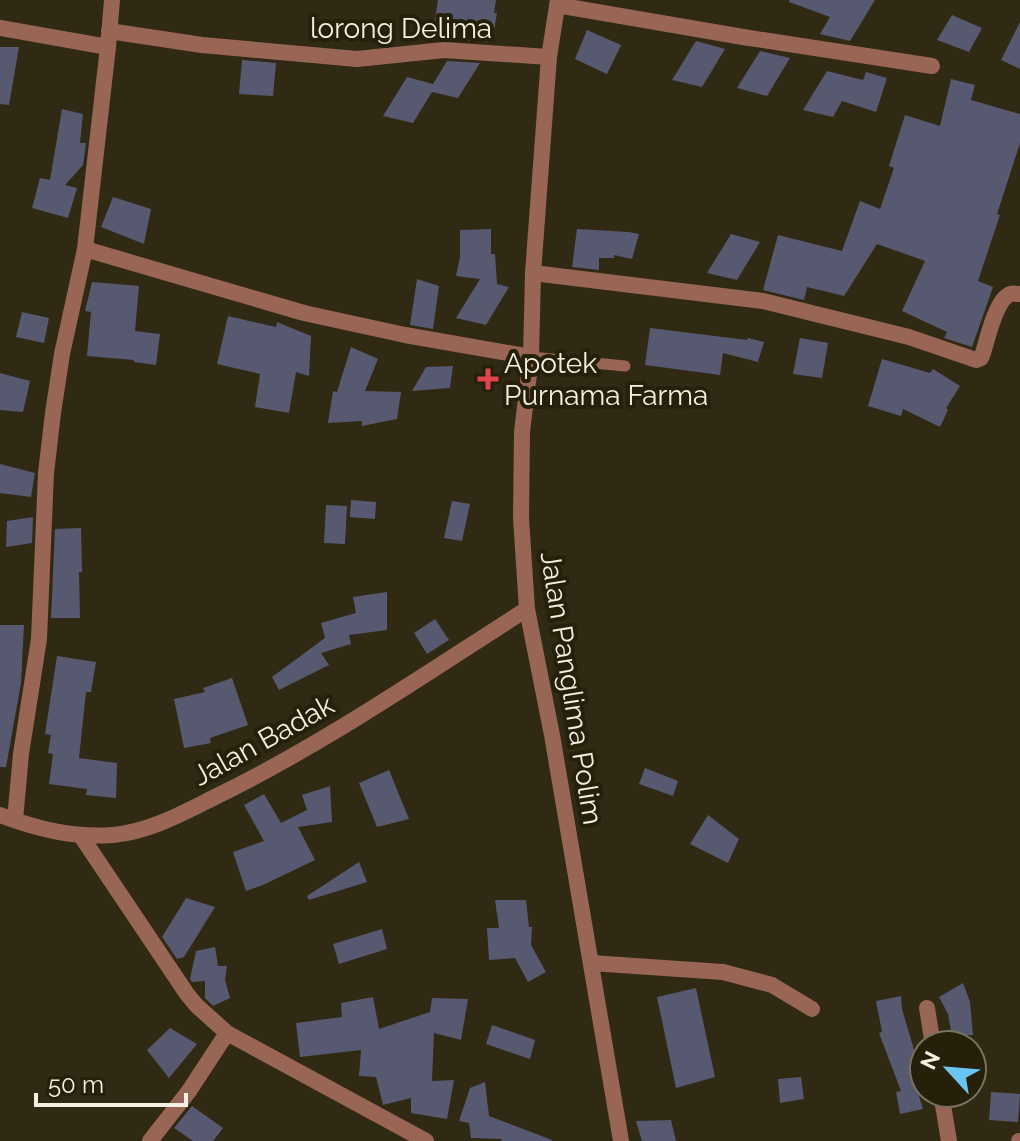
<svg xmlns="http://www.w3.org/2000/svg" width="1020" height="1141" viewBox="0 0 1020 1141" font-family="Raleway,sans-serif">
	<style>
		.building { fill: #575970 }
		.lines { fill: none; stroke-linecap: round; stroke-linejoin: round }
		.service { stroke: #996555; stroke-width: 11 }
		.minor { stroke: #996555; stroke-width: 16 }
		.tertiary { stroke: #996555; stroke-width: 16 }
		.health-dot { fill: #e0444e; stroke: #261f0a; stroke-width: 3 }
		.labels { text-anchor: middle; stroke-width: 8; stroke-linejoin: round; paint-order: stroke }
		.street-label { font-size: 28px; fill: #f3efe2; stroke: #261f0a }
		.poi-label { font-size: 28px; fill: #f3efe2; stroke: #261f0a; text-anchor: start }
	</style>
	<rect width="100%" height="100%" fill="#302914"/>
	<path class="building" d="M438,0h58l-2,13h3l-5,29 -32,-2 2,-3 -29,-5z
		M789,0h86l-25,41 -30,-7 10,-17 -41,-15z
		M952,15l30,13 -13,24 -32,-12z
		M1020,22v47l-19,-9z
		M587,30l34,15 -14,29 -32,-15z
		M696,41l29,8 -23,38 -30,-7z
		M0,47h19l-10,58 -9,-1z
		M760,51l30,7 -23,38 -30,-8z
		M242,60l34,3 -3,33 -34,-2z
		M447,61l33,2 -22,35 -26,-6 -19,31 -30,-7 24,-39 26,7z
		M827,71l36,9 3,-8 21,6 -11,34 -34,-11 -9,16 -30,-7z
		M951,79l24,6 -4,15 49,14v29l-23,71 3,1 -22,66 15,6 -21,60 -28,-9 3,-6 -45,-21 23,-50 -48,-17 -33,52 -37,-9 -3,13 -41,-10 15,-55 64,16 18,-50 20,8 14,-41 -5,-2 16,-51 35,11z
		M62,109l21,5 -3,29h6l-3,22 -18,20 12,3 -9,30 -36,-10 8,-30 10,2z
		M113,197l38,12 -7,35 -43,-17z
		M491,229v25h4l2,30 12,3 -23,38 -30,-7 24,-39 -24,-3 4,-19v-27z
		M577,229l52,3 10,2 -7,25 -18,-4v3h-15v12l-27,-3z
		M731,234l29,8 -23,38 -30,-7z
		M417,279l22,7 -6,43 -23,-4z
		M92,282l47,4 -4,45 25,3 -4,31 -22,-3v-2l-47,-4 4,-44 -6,-1z
		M22,312l27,6 -5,25 -28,-6z
		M228,316l48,11 1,-5 34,14 -2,40 -13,-4 -7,41 -34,-6 5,-33 -43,-10z
		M650,328l97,12 1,-2 16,4 -6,20 -35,-9 -3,22 -75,-10z
		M800,338l28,5 -6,35 -29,-4z
		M351,347l27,12 -13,32 36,1 -4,27 -35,7v-5l-34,2 5,-32 4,1z
		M882,359l48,14 3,-4 27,17 -14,22 2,2 -8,17 -37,-18 -2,7 -33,-10z
		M453,366l-3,22 -38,3 14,-24z
		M0,373l30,8 -7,31 -23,-2z
		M0,464l35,9 -4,24 -31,-4z
		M351,500l25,2 -1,17 -25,-2z
		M452,501l18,3 -8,37 -18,-3z
		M326,505l21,1 -2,38 -21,-1z
		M33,517l-1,26 -26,4 1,-26z
		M81,528l1,44h-3l1,46h-29l4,-89z
		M387,592v38l-38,5 2,9 -30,9 8,12 -50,25 -7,-13 53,-39 -4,-15 35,-10 -3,-16z
		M435,619l14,21 -22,14 -13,-21z
		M0,625h24l-3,58 -15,84h-6z
		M57,656l39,6 -5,30h-5l-7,66 38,5 -1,35 -30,-3 1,-6 -38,-5 4,-30 -5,-1 3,-18 -6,-1z
		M232,678l16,47 -38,13 1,5 -27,5 -10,-49 31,-7 -2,-4z
		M645,768l33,13 -5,15 -34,-12z
		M389,770l20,49 -32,8 -18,-44z
		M330,786l2,36 -34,5 17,33 -52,25 -17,6 -13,-39 31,-11 -20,-36 20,-11 17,29 26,-13 -5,-15z
		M708,815l31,24 -11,24 -38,-19z
		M359,862l8,20 -58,18 -2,-4z
		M186,898l29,9 -31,50 -7,2 -15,-22z
		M495,900h31l3,27h3l-1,18 15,27 -18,10 -13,-24 -26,2 -2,-32h12z
		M382,929l5,20 -48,15 -6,-20z
		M215,947l3,19h9l-2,14 5,18 -17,8 -8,-8v-17l-13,1 -2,-3 6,-28z
		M963,983l7,19 3,33 -21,1 -4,-22 -9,-17z
		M696,988l19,89 -39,11 -19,-91z
		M901,996l1,13 15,51 -8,4 14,45 -23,5 -4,-22 5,-1 -22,-58 3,-1 -6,-31z
		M373,997l6,32 51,-17 2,-14 36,1 -7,41 -27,-7 -2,48 22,-1 -7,39 -36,-6v-15l-28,7 -7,-28 -17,-1 2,-26 -61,7 -4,-34 46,-6 -1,-14z
		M492,1025l43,15 -5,19 -44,-15z
		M170,1028l27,16 -28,34 -22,-28z
		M801,1077l3,22 -24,4 -2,-24z
		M485,1082l4,34 63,24v1h-51l1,-2 -31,-1 -2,-15 -10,-2 11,-33z
		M991,1092l29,2 -2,28 -29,-2z
		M192,1106l31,22 -10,13h-20l-19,-13z
		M671,1120l5,21h-34l-6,-20z"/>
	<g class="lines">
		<path class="service" d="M531,357l94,9"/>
		<path class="minor" d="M557,5l186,32 189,29
			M0,28l108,19
			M109,31l93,14 155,14 87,-9 105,7
			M85,249l219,64 101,22 126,22
			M533,273l230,28 146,36 67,23 5,-2 2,-5c4,-13 12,-49 24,-57 5,-4 7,-2 13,-2
			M0,815c37,14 73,23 113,20 36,-3 70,-22 102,-38 109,-53 210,-123 312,-188
			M15,820l6,-66 18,-115 7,-166 7,-60 9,-59 23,-105 23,-202 4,-47
			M81,836l106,158 9,11 31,28 199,108
			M591,963l132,9 49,13 40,24
			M927,1008l6,37
			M941,1093l8,48
			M150,1141l39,-50 38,-58
			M1019,1141h1"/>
		<path class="tertiary" d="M558,0l-9,57 -16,216 -2,84 -9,75 -1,86 6,91 25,126 69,406"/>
	</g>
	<path class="health-dot" d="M484 367h8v8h8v8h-8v8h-8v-8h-8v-8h8z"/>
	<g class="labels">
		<g class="street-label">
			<text x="401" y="38">lorong Delima</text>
			<text transform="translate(572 688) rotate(81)" y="10">Jalan Panglima Polim</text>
			<text transform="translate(263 740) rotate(-29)" y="10">Jalan Badak</text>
		</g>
		<g class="poi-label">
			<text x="504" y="373">Apotek<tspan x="504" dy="32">Purnama Farma</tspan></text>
		</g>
	</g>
	<g transform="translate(948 1069) rotate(296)"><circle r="38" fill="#261f0a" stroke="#787260" stroke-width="2"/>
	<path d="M0-6L14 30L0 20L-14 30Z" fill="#69c4f0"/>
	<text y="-12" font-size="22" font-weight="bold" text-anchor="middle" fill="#f3efe2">N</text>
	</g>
	<path d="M36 1093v12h150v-12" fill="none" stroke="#f3efe2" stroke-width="4"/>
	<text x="48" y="1093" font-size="24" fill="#f3efe2" stroke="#261f0a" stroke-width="6" paint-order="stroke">50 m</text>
</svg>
